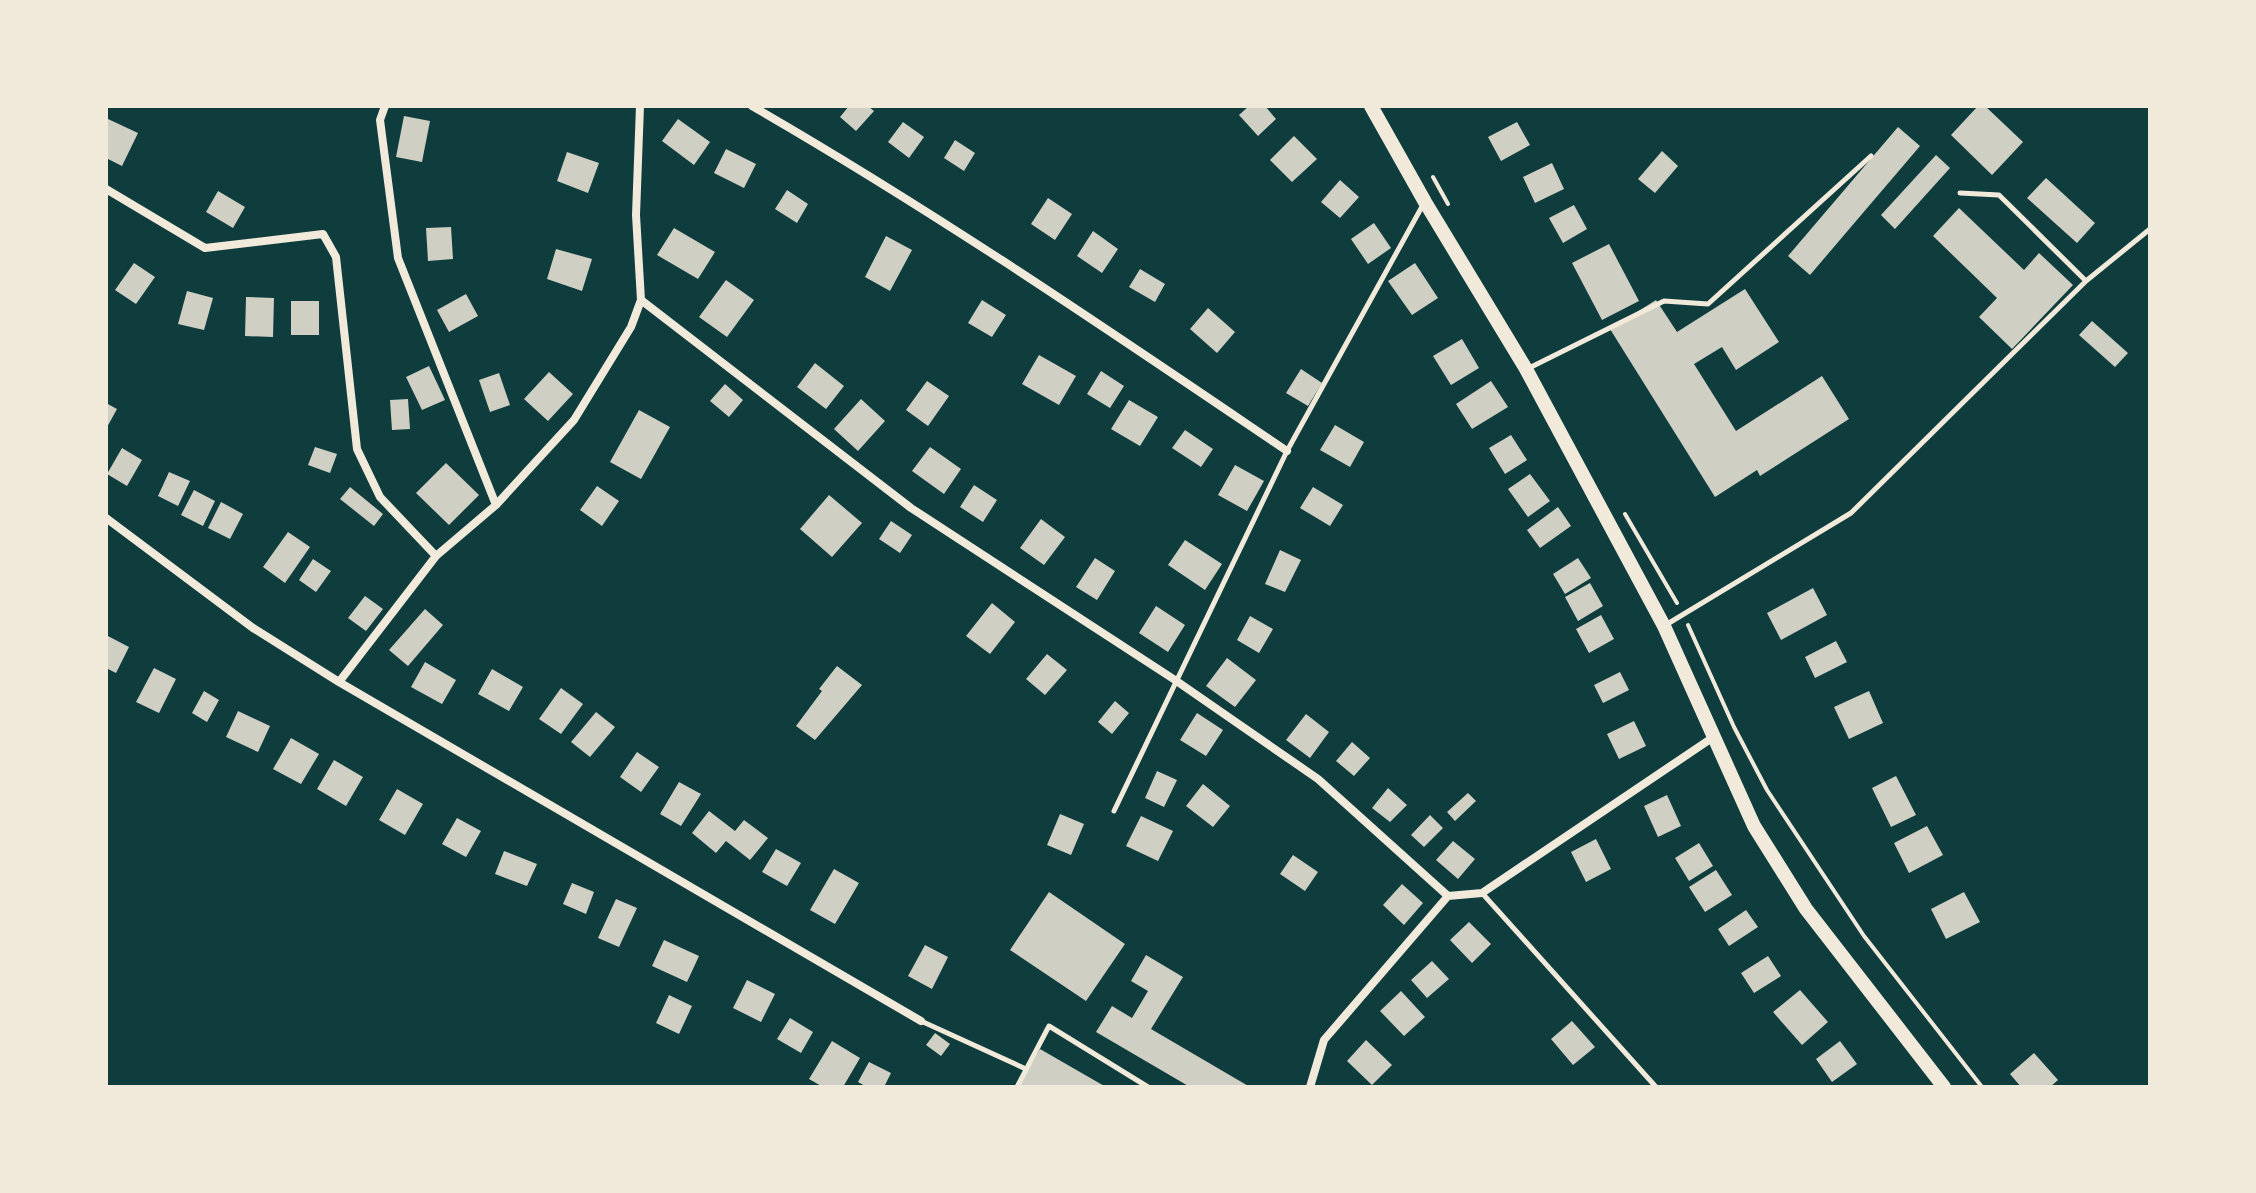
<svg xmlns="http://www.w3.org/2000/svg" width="2256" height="1193" viewBox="0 0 2256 1193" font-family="Ubuntu,sans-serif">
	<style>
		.building { fill: #cfcfc3 }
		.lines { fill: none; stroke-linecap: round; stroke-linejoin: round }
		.path { stroke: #f1e9da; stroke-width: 4 }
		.service { stroke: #f1e9da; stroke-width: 5 }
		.minor { stroke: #f1e9da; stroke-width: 8 }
		.secondary { stroke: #f1e9da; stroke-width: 14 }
	</style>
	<rect width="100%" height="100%" fill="#0f3d3e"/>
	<path class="building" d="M849,106h19l6,5 -18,20 -16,-14z
		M1249,106h16l11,13 -18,17 -19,-21z
		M1978,106h7l38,36 -31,33 -41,-40z
		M404,116l26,5 -8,41 -26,-5z
		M108,119l30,14 -16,33 -16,-8z
		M678,119l32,23 -16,23 -32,-24z
		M903,122l21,15 -15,21 -21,-16z
		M1517,122l13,23 -29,16 -13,-24z
		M1898,127l22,19 -110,129 -22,-19z
		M1294,136l23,23 -25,23 -22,-22z
		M955,140l20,13 -11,18 -20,-13z
		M726,149l30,15 -12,24 -30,-15z
		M1662,151l16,15 -23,27 -17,-14z
		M567,152l32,11 -11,30 -31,-12z
		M1936,155l14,13 -55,61 -14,-14z
		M1552,163l12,26 -29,14 -12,-26z
		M2046,178l49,45 -18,20 -50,-45z
		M1340,180l19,17 -19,21 -19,-16z
		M787,190l21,14 -11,19 -22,-14z
		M218,191l27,16 -12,21 -27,-16z
		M1048,198l24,16 -17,26 -24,-16z
		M1574,205l13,24 -24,14 -14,-25z
		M1959,208l65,62 15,-17 34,32 -61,64 -33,-32 18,-19 -64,-62z
		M1374,223l17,25 -23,16 -17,-25z
		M451,227l2,32 -25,2 -2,-33z
		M674,228l41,24 -17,27 -41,-24z
		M1093,231l25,18 -16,24 -25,-17z
		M886,236l26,14 -22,41 -25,-14z
		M1609,244l30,57 -37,19 -30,-57z
		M556,249l36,10 -10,32 -35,-12z
		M134,263l21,14 -19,27 -21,-14z
		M1415,263l23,35 -26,17 -24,-34z
		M1140,269l25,15 -10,18 -26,-15z
		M726,280l28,20 -27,37 -28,-20z
		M1745,289l34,53 -43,28 -14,-23 -28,17 42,67 86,-55 27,43 -89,57 -3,-6 -42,27 -105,-168 46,-29 21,32z
		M187,291l26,7 -9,32 -26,-6z
		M466,294l12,22 -29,16 -12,-22z
		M246,297l28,1 -1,39 -28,-1z
		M982,300l24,15 -14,22 -24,-14z
		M291,301h28v34h-28z
		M1208,308l27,24 -18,21 -27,-24z
		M2092,321l36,32 -13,14 -36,-32z
		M1462,339l17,29 -28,17 -18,-29z
		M1039,355l37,21 -17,29 -37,-21z
		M815,363l29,23 -18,23 -29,-22z
		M429,366l16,34 -23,10 -16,-33z
		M1301,369l21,14 -14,23 -22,-13z
		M1101,371l23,15 -14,22 -23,-14z
		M549,372l24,22 -25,27 -24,-22z
		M499,373l11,32 -20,7 -11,-32z
		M927,381l22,15 -21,30 -22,-16z
		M1491,381l17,26 -36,22 -16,-25z
		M725,384l18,16 -14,17 -19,-16z
		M408,399l2,30 -18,1 -2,-30z
		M861,399l24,22 -27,30 -24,-22z
		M1129,400l29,17 -18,29 -29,-17z
		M106,403l11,6 -11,20z
		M639,410l31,17 -29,52 -31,-17z
		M1335,425l29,17 -14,25 -30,-17z
		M1185,430l28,19 -12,18 -29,-19z
		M1511,435l16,25 -22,14 -16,-26z
		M315,447l22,7 -7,19 -22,-8z
		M930,447l31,22 -17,25 -32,-23z
		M122,448l20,12 -15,26 -20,-12z
		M446,463l33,32 -30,30 -33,-32z
		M1235,465l29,16 -17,30 -29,-16z
		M169,472l21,9 -12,25 -20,-10z
		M1530,474l20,27 -22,16 -20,-28z
		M974,485l23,15 -14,22 -23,-15z
		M597,486l22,15 -17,25 -22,-16z
		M350,487l33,27 -9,12 -34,-27z
		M1313,487l30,18 -13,21 -30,-18z
		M194,490l21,11 -12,25 -22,-11z
		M829,495l33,28 -30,34 -32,-28z
		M221,502l22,12 -13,25 -22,-11z
		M1558,507l13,19 -31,22 -13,-18z
		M1041,519l24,18 -21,28 -24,-17z
		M891,521l21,14 -12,18 -21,-14z
		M288,532l22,15 -25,36 -22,-16z
		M1185,540l37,24 -17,26 -37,-25z
		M1280,550l21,10 -16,32 -20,-8z
		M1095,558l20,13 -18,29 -21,-13z
		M1578,558l13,20 -26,16 -12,-20z
		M313,559l18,12 -15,21 -17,-12z
		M1590,583l13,23 -25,15 -13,-24z
		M1813,588l14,27 -46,25 -14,-27z
		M365,596l18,13 -17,22 -18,-13z
		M992,603l23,19 -25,32 -24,-18z
		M1156,606l29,19 -17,27 -29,-19z
		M425,609l18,16 -35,41 -19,-16z
		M1601,615l13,24 -25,14 -13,-24z
		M1250,616l23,13 -14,24 -22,-13z
		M106,635l23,12 -13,26 -10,-5z
		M1836,641l11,21 -32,16 -10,-21z
		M1047,654l20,16 -22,25 -19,-16z
		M1227,658l29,22 -21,27 -29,-21z
		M425,662l31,18 -14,24 -31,-17z
		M837,666l25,19 -47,55 -19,-14 26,-35 -3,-2z
		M154,668l22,11 -17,34 -23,-11z
		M492,669l31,18 -14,24 -31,-17z
		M1620,672l9,18 -26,13 -9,-18z
		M561,688l22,16 -22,30 -22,-15z
		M204,691l15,9 -12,22 -15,-9z
		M1869,691l14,32 -34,16 -15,-32z
		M1115,701l14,12 -17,21 -14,-12z
		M238,711l32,15 -12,26 -32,-15z
		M596,712l19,15 -25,30 -19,-15z
		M1197,713l26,17 -17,26 -26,-16z
		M1306,714l23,18 -19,26 -24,-18z
		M1634,721l12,25 -27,13 -12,-25z
		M291,738l28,16 -18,30 -28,-15z
		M1352,742l18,16 -16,18 -18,-15z
		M637,752l22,15 -18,25 -21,-15z
		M334,760l29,17 -17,29 -29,-17z
		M1157,771l20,9 -13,27 -19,-9z
		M1896,776l20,39 -25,12 -19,-39z
		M679,782l22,12 -20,32 -21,-12z
		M1203,784l27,22 -17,21 -27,-21z
		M1388,788l19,17 -17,17 -18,-14z
		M397,789l26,15 -18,31 -26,-15z
		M1468,793l8,8 -21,20 -8,-9z
		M1667,795l14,31 -23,11 -14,-31z
		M709,811l26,20 9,-11 24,18 -18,22 -24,-19 -10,12 -24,-20z
		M1060,814l24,10 -13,31 -24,-10z
		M1430,815l13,13 -19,19 -13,-12z
		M1141,816l32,15 -15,30 -32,-15z
		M457,818l24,13 -15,26 -24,-13z
		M1927,826l16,29 -34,18 -15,-30z
		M1596,839l15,30 -25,13 -15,-30z
		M1453,841l22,18 -17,20 -22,-19z
		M1699,843l14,23 -24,15 -14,-23z
		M776,849l25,14 -14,23 -25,-14z
		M504,851l33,13 -10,22 -32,-12z
		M1293,855l25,17 -13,19 -25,-17z
		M834,869l25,14 -24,41 -25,-14z
		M1716,870l16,25 -27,17 -16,-25z
		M572,883l22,9 -8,22 -23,-10z
		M1402,884l21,19 -19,22 -21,-20z
		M1049,892l76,52 -39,57 -76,-51z
		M1964,892l16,30 -34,17 -15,-30z
		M616,899l21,9 -18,39 -21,-9z
		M1746,910l12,17 -29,19 -11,-17z
		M1469,922l22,22 -19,19 -22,-23z
		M664,940l35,16 -12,26 -35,-16z
		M925,945l23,12 -16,32 -24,-13z
		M1146,955l37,22 -32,52 99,58h-60l-94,-55 16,-26 20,12 16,-27 -17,-10z
		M1768,956l13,20 -27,17 -13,-20z
		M1432,961l17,18 -22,19 -16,-18z
		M747,980l28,14 -14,28 -28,-14z
		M1800,990l28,32 -26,23 -29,-33z
		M1401,991l24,26 -21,19 -24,-25z
		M669,995l23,11 -13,28 -23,-11z
		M790,1018l23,14 -12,21 -24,-14z
		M1572,1021l23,26 -22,18 -22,-26z
		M935,1033l15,11 -9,12 -15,-11z
		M1366,1040l26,25 -20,20 -25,-24z
		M832,1041l28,17 -17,29h-20l-14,-8z
		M1840,1041l17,23 -25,18 -16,-23z
		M1040,1049l66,38h-88z
		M2034,1053l24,27 -8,7h-29l-11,-13z
		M869,1062l22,11 -7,14h-17l-9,-5z"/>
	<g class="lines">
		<path class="path" d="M1433,177l15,27
			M1625,514l52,89
			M1688,625l46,102 33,63 97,146 118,151"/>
		<path class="service" d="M1960,193l39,2 87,86
			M1529,368l135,-67 44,3 163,-148
			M1664,626l187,-113 235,-232 64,-52
			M1114,811l173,-360 137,-248
			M1482,893l174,194
			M921,1021l105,48
			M1017,1087l32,-61 99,61"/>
		<path class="minor" d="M385,106l-5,14 18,138 98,247
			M752,106c184,106 359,226 535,345
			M106,189l99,59 118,-14 13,23 21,192 23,48 56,59
			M641,300l270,208 264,172 143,99 130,117
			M106,518l147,110 86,54 582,339
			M339,682l97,-126 60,-51 78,-85 57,-93 10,-27 -5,-85 4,-109
			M1310,1087l14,-47 124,-144 34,-3 233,-157"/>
		<path class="secondary" d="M1371,106l54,96 101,167 138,257 90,200 52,83 138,178"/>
	</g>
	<rect width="2256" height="1193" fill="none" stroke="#f1e9da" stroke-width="216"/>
</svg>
